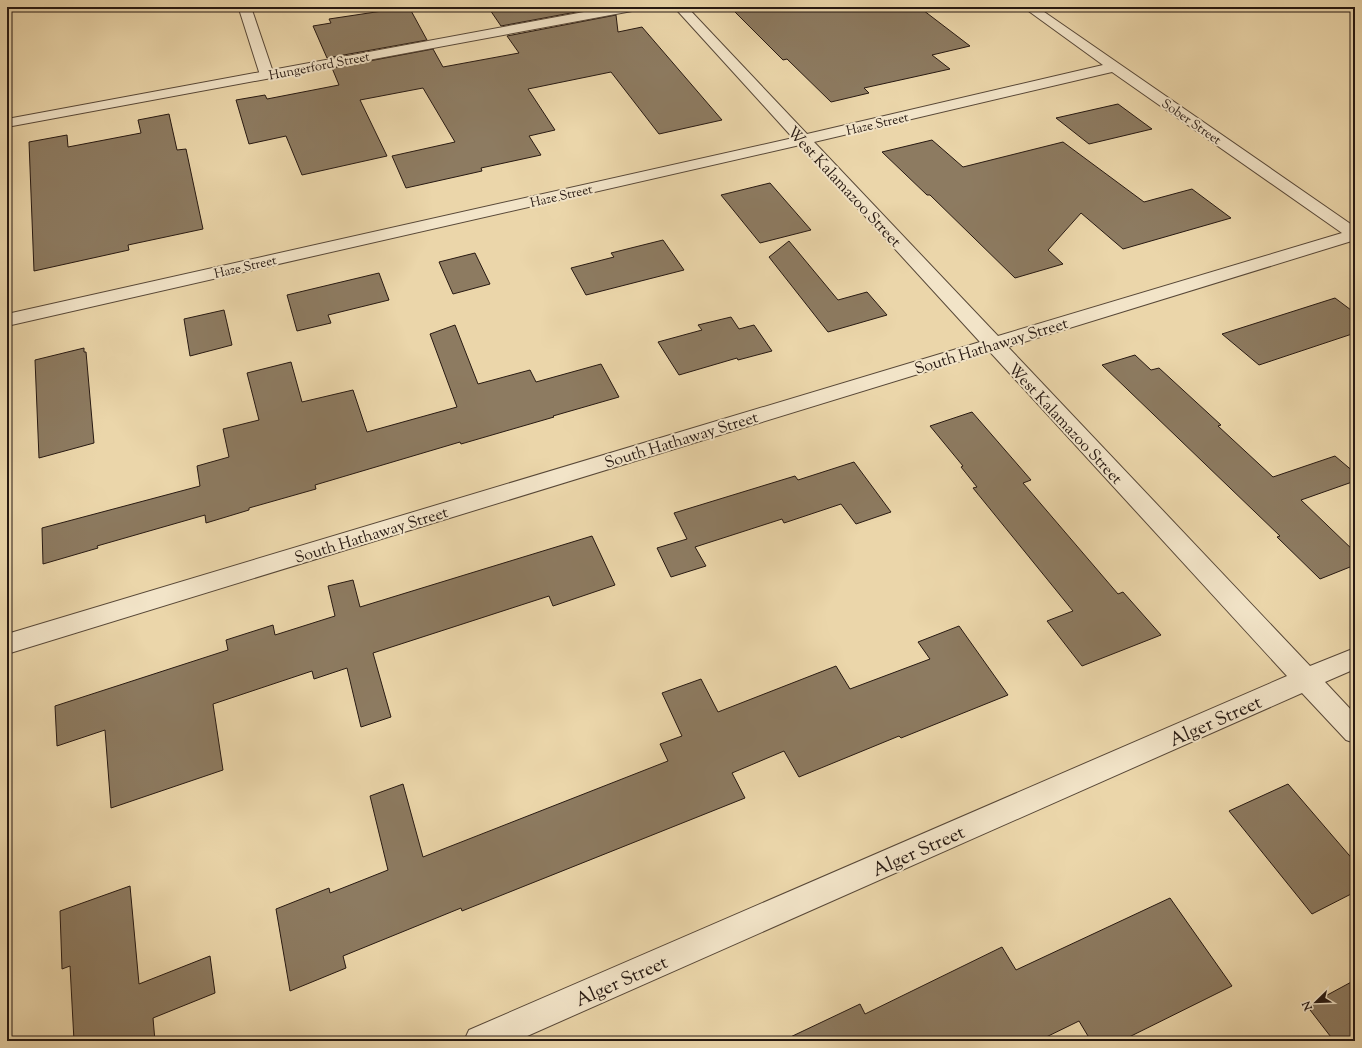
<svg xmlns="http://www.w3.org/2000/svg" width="1362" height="1048" viewBox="0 0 1362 1048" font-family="'Sorts Mill Goudy',serif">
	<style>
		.building { fill: #8d7b61; stroke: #271912 }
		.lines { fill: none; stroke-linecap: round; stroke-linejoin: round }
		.lane-casing { stroke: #584838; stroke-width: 2 }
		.street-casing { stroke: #584838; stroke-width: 2 }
		.lane { fill: #f2e4c8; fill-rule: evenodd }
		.street { fill: #f2e4c8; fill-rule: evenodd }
		.labels { text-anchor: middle; stroke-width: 4; stroke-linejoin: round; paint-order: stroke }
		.far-street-label { font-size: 13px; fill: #271912; stroke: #f2e4c8 }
		.street-label { font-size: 16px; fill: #271912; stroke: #f2e4c8 }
		.near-street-label { font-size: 19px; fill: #271912; stroke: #f2e4c8 }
	</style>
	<rect width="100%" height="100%" fill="#ebd6aa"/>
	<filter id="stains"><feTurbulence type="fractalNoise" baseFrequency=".005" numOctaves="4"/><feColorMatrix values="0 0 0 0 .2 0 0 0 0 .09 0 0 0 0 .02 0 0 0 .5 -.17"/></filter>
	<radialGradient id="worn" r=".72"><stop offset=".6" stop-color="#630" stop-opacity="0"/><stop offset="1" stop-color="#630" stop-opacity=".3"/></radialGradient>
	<path class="building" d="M409,7l18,33 -100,18 -14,-32 18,-3 -2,-4z
		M488,7h115l-102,19z
		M730,7h189l51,39 -38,9 18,14 -86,19 5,5 -38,9 -44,-43 -4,1z
		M616,15l2,17 24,-5 80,93 -63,14 -48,-62 -83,17 27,41 -26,6 12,19 -60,13 1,3 -76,17 -14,-32 63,-14 -32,-54 -63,12 27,56 -85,19 -16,-39 -37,8 -13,-44 29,-5 2,4 72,-14 -7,-17 101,-19 10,18 76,-14 -12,-17z
		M1118,104l34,25 -63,15 -33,-26z
		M169,114l8,36 9,-1 17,80 -75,16 1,5 -95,21 -5,-129 38,-7 1,12 73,-14 -3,-13z
		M932,140l31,27 100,-25 81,60 48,-13 39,29 -108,31 -42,-36 -33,37 15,14 -48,14 -85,-83h-3l-45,-43z
		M770,183l41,47 -51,13 -39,-48z
		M663,240l21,30 -98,25 -15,-27 43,-11 -3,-4z
		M789,241l49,59 29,-8 20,23 -59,17 -59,-75z
		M475,253l15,31 -37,10 -14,-32z
		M379,273l10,27 -61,15 3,8 -34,8 -10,-36z
		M1335,298l20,15v20l-96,32 -37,-31z
		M224,310l8,35 -42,11 -6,-37z
		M731,317l8,12 15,-4 18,26 -34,9 -1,-2 -58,17 -21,-33 44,-12 -4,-5z
		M455,325l23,59 52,-14 6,12 65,-18 18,33 -66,19 1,1 -93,27 -1,-2 -145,43 1,4 -67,19v2l-43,13 -1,-8 -108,31 1,2 -55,16 -1,-36 158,-42 -3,-20 32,-9 -6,-28 36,-9 -12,-47 44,-11 11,40 51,-12 14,42 90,-25 -27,-73z
		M84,348v4h2l8,91 -55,15 -4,-98z
		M1135,355l16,15 8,-2 62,57 -3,1 55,51 62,-21 20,17v8l-54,19 54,52v13l-35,14 -43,-42 3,-1 -178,-171z
		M972,412l59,68 -8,3 95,111 5,-2 38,43 -79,31 -35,-45 26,-10 -100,-123 4,-1 -16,-20 2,-1 -33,-40z
		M854,462l37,50 -35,12 -15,-20 -57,19 -2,-4 -87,28 11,19 -35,11 -14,-29 30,-9 -13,-26 121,-37 3,4z
		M592,536l23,49 -62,21 -4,-10 -176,57 18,64 -30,10 -14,-59 -33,11 -2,-8 -99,33 10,66 -112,38 -6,-78 -48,16 -2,-40 173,-56 -2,-10 47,-15 2,10 60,-19 -7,-30 25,-6 7,27z
		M959,626l49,69 -107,43 -2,-2 -100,41 -15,-26 -52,22 13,25 -283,113 -1,-3 -118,48 3,12 -56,23 -14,-82 53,-21 1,5 58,-23 -18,-74 33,-12 20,73 245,-96 -8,-17 22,-8 -20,-43 39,-14 17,33 118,-46 14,23 80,-30 -12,-17z
		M1288,784l67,78v30l-43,22 -83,-103z
		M130,886l9,98 71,-28 5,37 -62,25 2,23h-81l-4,-75 -8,3 -2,-58z
		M1170,898l62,88 -111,55h-30l-12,-20 -41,20h-256l78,-37 5,10 137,-67 14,23z
		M1355,980v61h-21l-27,-35z"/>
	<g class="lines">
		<g class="lane-casing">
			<path id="lane" d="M240,7h13l-1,3 22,65 -2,3h-10l-2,-3 -21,-66z"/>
		</g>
		<g class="street-casing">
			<path id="street" d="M611,7h27l-6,4 -625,116v-8z
				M674,7h13l120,127 296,-69 -80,-58h14l318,220v13l-347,107 302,319 45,-18v21l-30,13 30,32v29l-9,-3 -44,-47 -786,348h-52l5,-11 818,-354 -297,-324 -983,302v-20l973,-292 -180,-197 -793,181v-12l786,-176zM1112,72l230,161 -344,103 -184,-194z"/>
		</g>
		<use href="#lane" class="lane"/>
		<use href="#street" class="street"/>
	</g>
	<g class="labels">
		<g class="far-street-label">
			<text transform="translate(319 65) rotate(-11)" y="5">Hungerford Street</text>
			<text transform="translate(1192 121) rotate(35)" y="5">Sober Street</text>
			<text transform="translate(877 123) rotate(-13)" y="5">Haze Street</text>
			<text transform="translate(561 195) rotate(-13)" y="5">Haze Street</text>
			<text transform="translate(245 266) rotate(-13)" y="5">Haze Street</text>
		</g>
		<g class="street-label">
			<text transform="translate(845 186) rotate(47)" y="6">West Kalamazoo Street</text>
			<text transform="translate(991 345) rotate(-17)" y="6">South Hathaway Street</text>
			<text transform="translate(1066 423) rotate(47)" y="6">West Kalamazoo Street</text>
			<text transform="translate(681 439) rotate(-17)" y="6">South Hathaway Street</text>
			<text transform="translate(371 534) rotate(-17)" y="6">South Hathaway Street</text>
		</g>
		<g class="near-street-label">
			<text transform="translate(1215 720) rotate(-24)" y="7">Alger Street</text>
			<text transform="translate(918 850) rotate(-24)" y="7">Alger Street</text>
			<text transform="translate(621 980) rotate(-24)" y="7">Alger Street</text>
		</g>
	</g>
	<rect width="1362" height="1048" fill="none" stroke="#ebd6aa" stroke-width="24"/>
	<rect x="8" y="8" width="1346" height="1032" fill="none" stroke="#271912" stroke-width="2"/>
	<rect x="12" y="12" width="1338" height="1024" fill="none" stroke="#271912"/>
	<g transform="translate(1316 1002) rotate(247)" stroke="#f2e4c8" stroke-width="3" paint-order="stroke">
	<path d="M0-3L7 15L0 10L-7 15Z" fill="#271912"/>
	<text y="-6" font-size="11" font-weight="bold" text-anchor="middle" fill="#271912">N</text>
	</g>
	<rect width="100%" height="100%" filter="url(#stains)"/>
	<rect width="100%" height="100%" fill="url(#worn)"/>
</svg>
